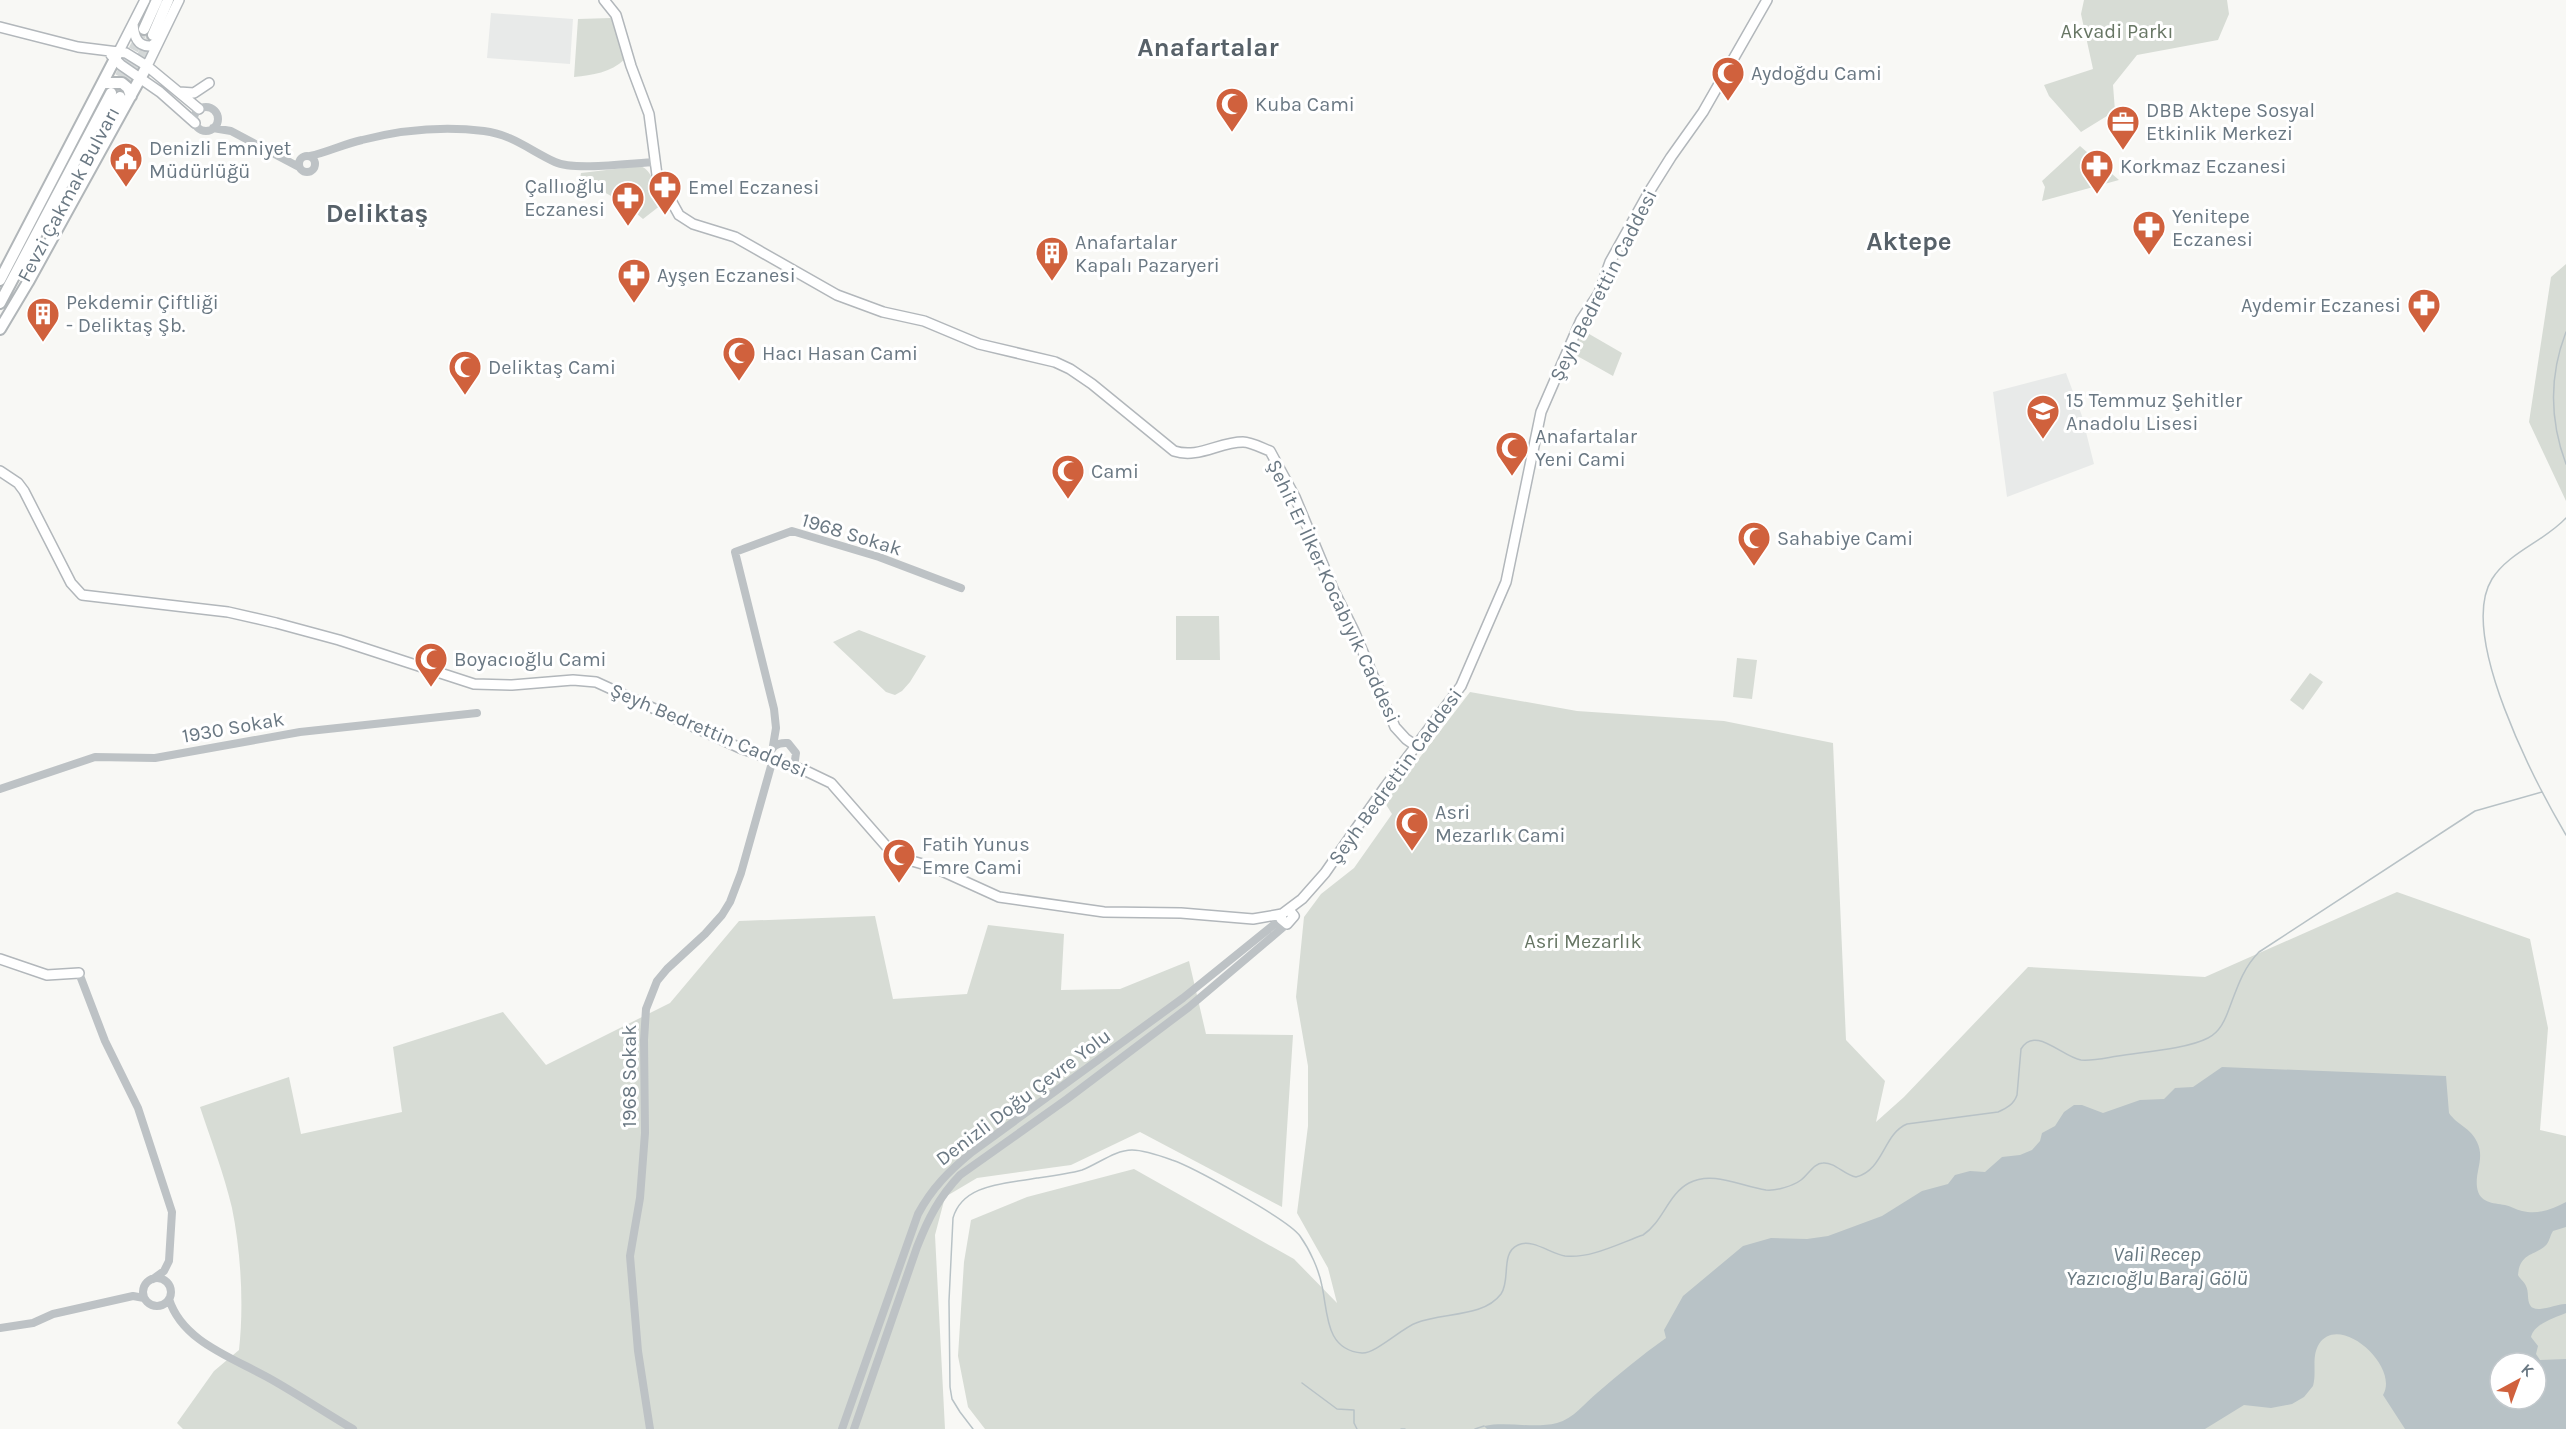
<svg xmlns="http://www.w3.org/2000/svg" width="2566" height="1429" viewBox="0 0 2566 1429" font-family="Karla,sans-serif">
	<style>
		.built { fill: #e8eae9 }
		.green { fill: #d7dcd5; fill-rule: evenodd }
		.water { fill: #b8c2c6; fill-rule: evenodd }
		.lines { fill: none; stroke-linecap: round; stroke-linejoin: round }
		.stream { stroke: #b8c2c6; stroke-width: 1.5 }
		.primary-tunnel { stroke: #d4d8d8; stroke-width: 10; stroke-dasharray: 10 5; stroke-linecap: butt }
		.secondary-casing { stroke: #b2b7bb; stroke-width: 12 }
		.primary-casing { stroke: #b1b6b9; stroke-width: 14 }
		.tertiary { stroke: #bdc2c5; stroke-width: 8 }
		.secondary { stroke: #fff; stroke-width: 9 }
		.primary { stroke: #fff; stroke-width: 10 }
		.labels { text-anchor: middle; stroke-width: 6; stroke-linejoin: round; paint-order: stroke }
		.park-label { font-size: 20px; fill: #677664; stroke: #fff }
		.poi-label { font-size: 20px; fill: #6a7883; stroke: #fff; text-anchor: start }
		.street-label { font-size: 20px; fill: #6a7883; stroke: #fff }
		.water-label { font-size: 21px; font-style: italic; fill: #66777f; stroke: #fff }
		.district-label { font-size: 26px; font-weight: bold; fill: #576169; stroke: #fff }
	</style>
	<rect width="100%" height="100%" fill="#f8f8f5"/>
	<path class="built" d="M491,13l82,6 -3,45 -83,-6z
		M2066,373l16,43 12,48 -87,33 -14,-105z"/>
	<path class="green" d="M2084,0h143l2,14 -11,26 -81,15 -24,30 2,26 -34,21 -32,-36 -5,-11 49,-16 -12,-55z
		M611,18l14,41c-15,14 -32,16 -51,18l4,-58z
		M2080,146l39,34 -77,21 3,-14 -3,-6z
		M640,166c14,4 16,26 21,39l-18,14 -19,-16 -44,-24 1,-6z
		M2566,264v237l-37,-79 22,-145z
		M1584,331l38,22 -9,23 -41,-23z
		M1176,616h43l1,44h-44z
		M859,630l67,26 -16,26 -8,9 -7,4 -9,-3 -53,-50z
		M1737,658l20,2 -5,39 -19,-2z
		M2310,673l13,9 -20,28 -13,-10z
		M1470,692l107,19 147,10 109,22 13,297 39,41 -9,41 28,-25 124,-130 177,10 192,-85 133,47 18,89 -8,102 26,6v293h-1581l-17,-22 -10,-51 6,-94 7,-42 56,-23 107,-28 160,90 43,44 -9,-35 -31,-55 11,-87v-60l-12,-69 8,-80 17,-23 33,-26 38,-54 -7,-11zM2500,1363h36v36h-36z
		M875,916l18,83 74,-5 21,-69 76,9 -3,56 59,-1 69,-28 17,73 87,1 -11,172 -142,-75 -69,33 -94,13 -32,19 -10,38 10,194h-762l-6,-6 37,-52 25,-21c5,-44 2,-98 -7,-142 -8,-34 -21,-68 -32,-101l89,-30 12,57 101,-22 -9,-65 110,-35 43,53 124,-62 69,-82z"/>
	<path class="water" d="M2222,1067l224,9 3,37c8,12 22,15 28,29 8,16 -2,29 0,45 2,16 16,16 28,18 6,1 11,5 17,6 17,4 30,-2 44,-9v25l-13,4c-3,4 -3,9 -6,13 -10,12 -27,7 -29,31 2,4 6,6 8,11 3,6 1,14 4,19 5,10 27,-2 36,-1v9c-12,5 -32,11 -35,24l7,9 -2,8 4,6 26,-1v70h-161l-22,-34c17,-28 -43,-83 -64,-51 -8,13 -2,28 -6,42l-9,11 -12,7 -21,4 -27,-3 -39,24h-718l-3,-3c23,-5 49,3 73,-3 16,-4 28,-20 40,-30 22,-19 45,-38 69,-55l-2,-8 19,-34 60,-50 28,-8 36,1 21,-3 54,-20 40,-25 26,-7 7,-9 15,-4 15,1 17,-15 18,-2 12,-5 8,-9 2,-8 13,-7 9,-14 10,-7h8l21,8 37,-13 24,-1 11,-11 18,-1zM2500,1363h36v36h-36z"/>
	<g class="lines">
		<path class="stream" d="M2566,332c-17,44 -16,89 0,132
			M2566,518c-21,23 -57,34 -74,61 -35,56 44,205 74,256
			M1302,1383l35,26 17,1v13l3,6
			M973,1429l-13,-17 -8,-13 -2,-12 -1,-86 4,-83c10,-35 54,-34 84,-40 15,-2 31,-4 45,-8 16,-6 33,-20 50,-20 12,0 29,6 40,10 21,7 117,60 128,76 10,14 19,34 22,50 6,27 3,64 40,67 13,1 40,-25 54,-30 26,-11 67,-5 85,-29 10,-14 -1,-41 17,-49 14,-7 33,9 47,11 25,3 55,-13 78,-21 20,-13 25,-41 46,-52 24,-13 53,4 77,7 10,1 27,-4 35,-10 7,-5 13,-17 22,-17 12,-1 21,12 33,14 28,-7 27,-43 51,-53l91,-12c9,-4 16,-8 19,-17l4,-46c14,-24 41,8 60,11 12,1 24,-2 37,-4 24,-4 69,-7 90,-18 12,-6 17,-18 21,-29 8,-21 14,-41 30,-57l216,-141 67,-19
			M1401,1429h4
			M1475,1429l9,-3"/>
		<path class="primary-tunnel" d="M113,90l31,-61
			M120,97l33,-62"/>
		<g class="secondary-casing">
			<path id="secondary" d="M604,0l12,15 15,51 18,48 8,61 22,40 14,9 42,13 102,58 46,17 41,9 55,23 76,18 15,7 22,15 82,67c24,8 45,-9 69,-9 8,0 19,6 27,9l25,46 39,94 20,40 41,96 11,12 10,7
				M133,24c1,12 4,23 18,22l8,-6
				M0,27l78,20 48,6 21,13 52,43
				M118,53l27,-53
				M111,55l10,10 39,27 35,31
				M147,66l32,-66
				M179,92l15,1 15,-10
				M0,471l18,12 6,8 47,92 11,12 146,17 48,11 63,17 135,44 38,1 61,-5 23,2 144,66 66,23 25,12 56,64 18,12 28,8 66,30 105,15 77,1 72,6 29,-5 20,-15 23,-26 60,-86 76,-101 45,-104 35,-170 40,-92 18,-27 11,-31 39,-70 22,-35 32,-45 64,-112
				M1282,914l-1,5 6,5 7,-8 -5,-6 -4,2
				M0,959l47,16 32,-2"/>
		</g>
		<g class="primary-casing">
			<path id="primary" d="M144,29l13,-29
				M153,35l15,-35
				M103,83h19l6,5 3,8
				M77,180l43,-83
				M0,280l118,-227
				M0,303l111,-210
				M0,329l28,-47 119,-216"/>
		</g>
		<path class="tertiary" d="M194 119a12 12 0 1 1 24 0a12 12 0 1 1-24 0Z
			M213,128l18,3 68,36
			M299 164a8 8 0 1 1 16 0a8 8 0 1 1-16 0Z
			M310,156c18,-4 34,-12 52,-16 39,-10 82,-14 122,-9 27,3 47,20 71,31 19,9 77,1 100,0
			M773,746l3,-18 -2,-19 -39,-157 57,-21 87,26 82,31
			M768,757c4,-10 8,-15 20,-14l8,10 -2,14
			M0,789l95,-32 60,1 145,-26 177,-19
			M79,973l26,68 33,67 34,104 -3,49 -5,10 -11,8
			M143 1292a14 14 0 1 1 28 0a14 14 0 1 1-28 0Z
			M169,1299c13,42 62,58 98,78 29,16 57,35 86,52
			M0,1328l33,-5 20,-9 80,-18 11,2
			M650,1429l-12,-78 -8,-95 10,-58 5,-65 -1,-93 2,-31 11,-28 10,-12 38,-35 17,-19 8,-13 11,-29 32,-114
			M842,1429l76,-215c14,-26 31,-43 54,-62l211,-154 98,-79
			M854,1429l63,-182c11,-28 22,-50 43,-72l107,-76 122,-92 98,-83"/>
		<use href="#secondary" class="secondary"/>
		<use href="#primary" class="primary"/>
	</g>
	<defs>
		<g id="mosque-pin" transform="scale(1.725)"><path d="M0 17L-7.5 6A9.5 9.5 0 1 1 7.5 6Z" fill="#d0613d" stroke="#fff"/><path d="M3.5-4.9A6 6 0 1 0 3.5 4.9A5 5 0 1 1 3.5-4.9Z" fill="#fff"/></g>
		<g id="office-pin" transform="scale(1.725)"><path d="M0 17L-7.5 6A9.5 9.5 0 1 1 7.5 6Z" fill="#d0613d" stroke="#fff"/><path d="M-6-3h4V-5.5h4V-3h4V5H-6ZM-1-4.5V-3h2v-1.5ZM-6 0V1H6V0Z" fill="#fff"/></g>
		<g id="civic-pin" transform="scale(1.725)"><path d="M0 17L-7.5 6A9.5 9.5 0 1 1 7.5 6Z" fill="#d0613d" stroke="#fff"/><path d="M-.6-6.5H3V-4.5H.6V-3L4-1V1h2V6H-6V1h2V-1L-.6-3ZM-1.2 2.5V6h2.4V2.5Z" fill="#fff"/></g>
		<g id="pharmacy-pin" transform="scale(1.725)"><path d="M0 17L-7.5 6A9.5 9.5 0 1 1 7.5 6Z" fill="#d0613d" stroke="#fff"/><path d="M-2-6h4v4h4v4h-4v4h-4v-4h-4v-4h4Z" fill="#fff"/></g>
		<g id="building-pin" transform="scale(1.725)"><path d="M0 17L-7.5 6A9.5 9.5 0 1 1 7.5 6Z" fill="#d0613d" stroke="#fff"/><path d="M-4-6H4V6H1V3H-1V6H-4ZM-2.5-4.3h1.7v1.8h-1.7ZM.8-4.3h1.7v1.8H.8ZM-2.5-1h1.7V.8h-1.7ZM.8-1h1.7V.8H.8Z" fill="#fff"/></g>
		<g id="school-pin" transform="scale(1.725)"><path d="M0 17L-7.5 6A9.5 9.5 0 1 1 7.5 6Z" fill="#d0613d" stroke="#fff"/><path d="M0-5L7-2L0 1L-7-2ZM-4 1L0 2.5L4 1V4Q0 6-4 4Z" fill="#fff"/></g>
	</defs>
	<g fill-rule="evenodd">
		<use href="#mosque-pin" x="1728" y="73"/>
		<use href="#mosque-pin" x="1232" y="104"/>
		<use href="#office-pin" x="2123" y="122"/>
		<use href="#civic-pin" x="126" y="159"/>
		<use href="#pharmacy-pin" x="2097" y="166"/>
		<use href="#pharmacy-pin" x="665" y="187"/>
		<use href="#pharmacy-pin" x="628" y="198"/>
		<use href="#pharmacy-pin" x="2149" y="227"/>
		<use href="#building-pin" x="1052" y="253"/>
		<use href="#pharmacy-pin" x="634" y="275"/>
		<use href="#pharmacy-pin" x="2424" y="305"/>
		<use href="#building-pin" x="43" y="314"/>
		<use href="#mosque-pin" x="739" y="353"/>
		<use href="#mosque-pin" x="465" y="367"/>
		<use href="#school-pin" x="2043" y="411"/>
		<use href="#mosque-pin" x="1512" y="448"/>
		<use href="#mosque-pin" x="1068" y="471"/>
		<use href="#mosque-pin" x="1754" y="538"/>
		<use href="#mosque-pin" x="431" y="659"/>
		<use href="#mosque-pin" x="1412" y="823"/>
		<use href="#mosque-pin" x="899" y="855"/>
	</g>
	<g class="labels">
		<g class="park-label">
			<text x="2117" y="38">Akvadi Parkı</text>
			<text x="1583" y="948">Asri Mezarlık</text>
		</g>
		<g class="poi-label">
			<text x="1751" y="80">Aydoğdu Cami</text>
			<text x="1255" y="111">Kuba Cami</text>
			<text x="2146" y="117">DBB Aktepe Sosyal<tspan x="2146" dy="23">Etkinlik Merkezi</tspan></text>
			<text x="149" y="155">Denizli Emniyet<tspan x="149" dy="23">Müdürlüğü</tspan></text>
			<text x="2120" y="173">Korkmaz Eczanesi</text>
			<text x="605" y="193" text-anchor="end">Çallıoğlu<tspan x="605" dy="23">Eczanesi</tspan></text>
			<text x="688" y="194">Emel Eczanesi</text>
			<text x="2172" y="223">Yenitepe<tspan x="2172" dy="23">Eczanesi</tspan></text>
			<text x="1075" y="249">Anafartalar<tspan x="1075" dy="23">Kapalı Pazaryeri</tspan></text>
			<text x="657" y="282">Ayşen Eczanesi</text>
			<text x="66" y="309">Pekdemir Çiftliği<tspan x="66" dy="23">- Deliktaş Şb.</tspan></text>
			<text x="2401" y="312" text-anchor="end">Aydemir Eczanesi</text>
			<text x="762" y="360">Hacı Hasan Cami</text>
			<text x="488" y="374">Deliktaş Cami</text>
			<text x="2066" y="407">15 Temmuz Şehitler<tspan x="2066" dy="23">Anadolu Lisesi</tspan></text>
			<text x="1535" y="443">Anafartalar<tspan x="1535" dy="23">Yeni Cami</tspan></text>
			<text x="1091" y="478">Cami</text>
			<text x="1777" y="545">Sahabiye Cami</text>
			<text x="454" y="666">Boyacıoğlu Cami</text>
			<text x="1435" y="819">Asri<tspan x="1435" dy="23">Mezarlık Cami</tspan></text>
			<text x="922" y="851">Fatih Yunus<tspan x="922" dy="23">Emre Cami</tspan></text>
		</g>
		<g class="street-label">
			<text transform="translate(68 194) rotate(-62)" y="7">Fevzi Çakmak Bulvarı</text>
			<text transform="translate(1603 285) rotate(-63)" y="7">Şeyh Bedrettin Caddesi</text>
			<text transform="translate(852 534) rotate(17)" y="7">1968 Sokak</text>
			<text transform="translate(1334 591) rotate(65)" y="7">Şehit Er İlker Kocabıyık Caddesi</text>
			<text transform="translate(233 727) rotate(-10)" y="7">1930 Sokak</text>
			<text transform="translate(709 730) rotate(23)" y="7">Şeyh Bedrettin Caddesi</text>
			<text transform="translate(1395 776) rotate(-54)" y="7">Şeyh Bedrettin Caddesi</text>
			<text transform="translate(629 1076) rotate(-90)" y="7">1968 Sokak</text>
			<text transform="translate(1023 1097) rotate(-37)" y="7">Denizli Doğu Çevre Yolu</text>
		</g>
		<g class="water-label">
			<text x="2157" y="1261">Vali Recep<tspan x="2157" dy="24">Yazıcıoğlu Baraj Gölü</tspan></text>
		</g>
		<g class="district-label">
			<text x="1208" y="56">Anafartalar</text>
			<text x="377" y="222">Deliktaş</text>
			<text x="1909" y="250">Aktepe</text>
		</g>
	</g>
	<g transform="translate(2518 1381) rotate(41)"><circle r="28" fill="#ffffff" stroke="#c3c9cd" stroke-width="1.5"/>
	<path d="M0-4.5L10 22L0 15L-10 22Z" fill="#d0613d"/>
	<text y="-9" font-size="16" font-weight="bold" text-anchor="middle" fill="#6a7883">K</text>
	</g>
</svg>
